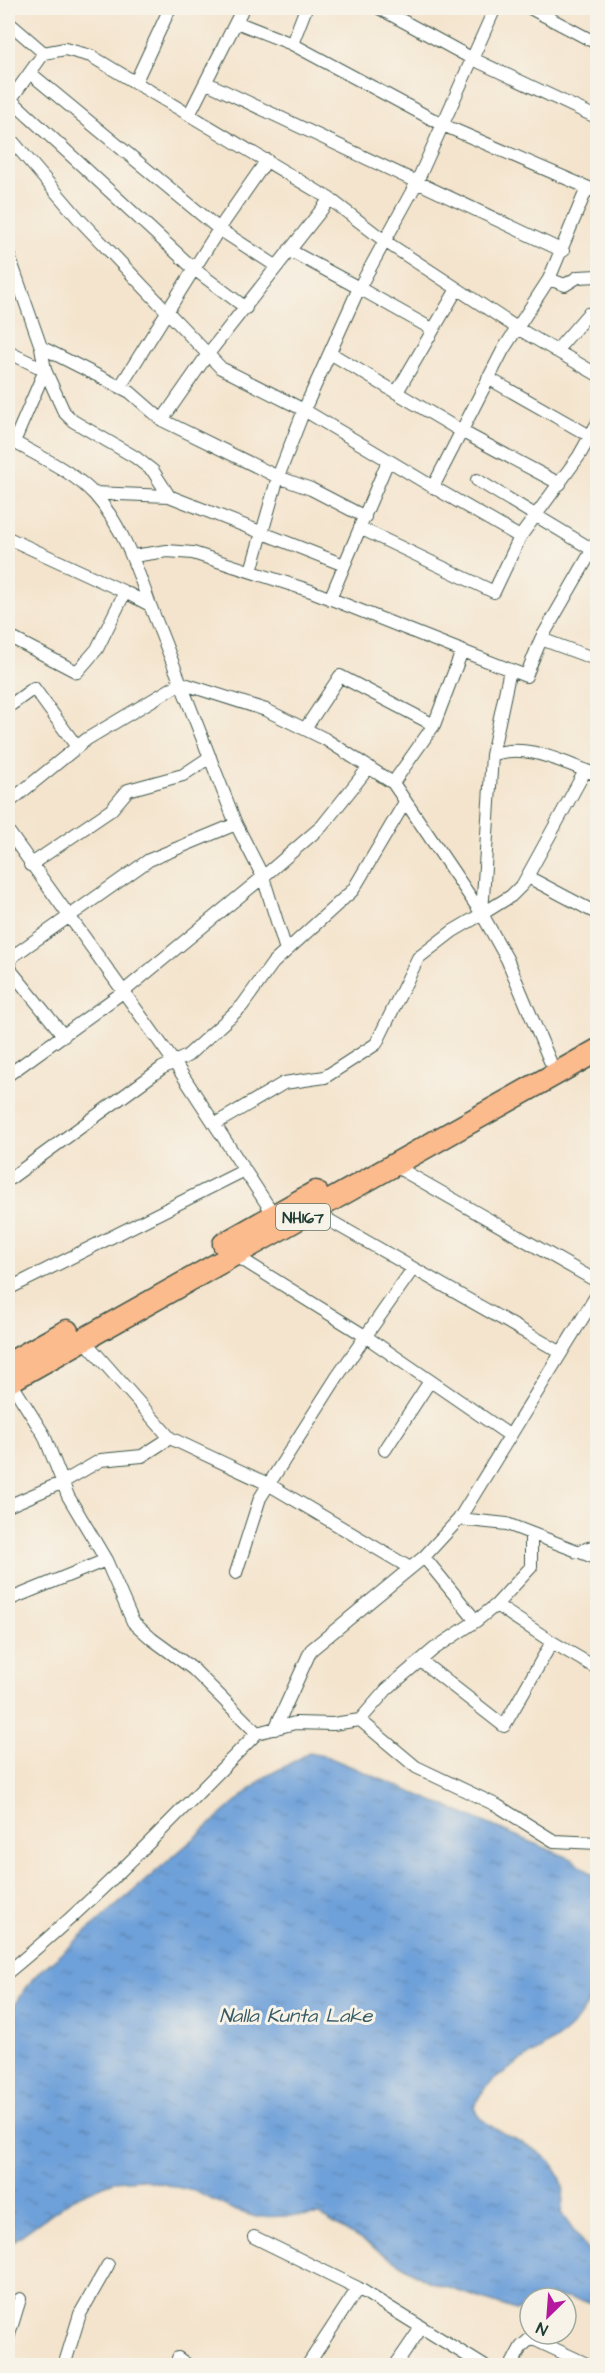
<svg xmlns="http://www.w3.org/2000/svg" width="605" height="2373" viewBox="0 0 605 2373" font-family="'Architects Daughter',sans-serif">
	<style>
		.water { fill: url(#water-ripples); stroke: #466e86; stroke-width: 1.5 }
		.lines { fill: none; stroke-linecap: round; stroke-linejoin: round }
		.street-casing { stroke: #3f564b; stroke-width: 14 }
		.highway-casing { stroke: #3f564b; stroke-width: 25 }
		.street { stroke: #fff; stroke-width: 12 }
		.highway { stroke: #fbbb8d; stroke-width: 22 }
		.labels { text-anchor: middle; stroke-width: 6; stroke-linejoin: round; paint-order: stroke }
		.shield { fill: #f7f3e8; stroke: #60746a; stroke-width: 1.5 }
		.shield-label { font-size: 16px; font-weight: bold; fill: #1f3d34 }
		.water-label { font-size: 20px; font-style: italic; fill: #375b66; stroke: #f7f3e8 }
	</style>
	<defs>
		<pattern id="water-ripples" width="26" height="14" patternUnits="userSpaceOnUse" patternTransform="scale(1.5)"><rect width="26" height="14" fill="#6ea0d9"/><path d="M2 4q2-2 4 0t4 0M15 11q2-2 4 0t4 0" fill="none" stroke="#5a84b1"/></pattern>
	</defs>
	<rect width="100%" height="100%" fill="#f7f3e8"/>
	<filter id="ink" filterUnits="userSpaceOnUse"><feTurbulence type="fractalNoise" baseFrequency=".0167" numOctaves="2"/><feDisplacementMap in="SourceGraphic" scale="12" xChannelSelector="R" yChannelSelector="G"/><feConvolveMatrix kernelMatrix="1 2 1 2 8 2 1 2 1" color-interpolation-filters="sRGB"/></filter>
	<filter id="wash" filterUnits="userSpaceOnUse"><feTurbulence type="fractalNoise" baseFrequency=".008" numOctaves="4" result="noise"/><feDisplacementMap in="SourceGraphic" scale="24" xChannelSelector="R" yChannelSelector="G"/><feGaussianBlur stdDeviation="1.35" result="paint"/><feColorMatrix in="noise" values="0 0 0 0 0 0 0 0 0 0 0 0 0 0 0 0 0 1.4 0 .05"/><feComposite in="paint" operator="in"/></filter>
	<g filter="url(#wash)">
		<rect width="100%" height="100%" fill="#f4e4cd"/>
		<path class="water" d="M309,1753l19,4 246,103 23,18c1,33 7,84 -5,114 -4,13 -11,25 -21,35 -25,26 -87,45 -97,81 15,32 75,30 89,77 2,8 -1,19 -2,28l36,51v39l-31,-5h-36v12h-14l-88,-29 -108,-66 -64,2 -22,-7 -40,-19 -53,-12 -28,2 -40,17 -65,47v-231l26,-37 231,-200z"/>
	</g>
	<g filter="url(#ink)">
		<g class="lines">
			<g class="street-casing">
				<path id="street" d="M379,8l94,51 125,59
					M530,8l68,36
					M8,22l36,31
					M236,22l56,22 151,81 155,67
					M292,44l14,-36
					M30,73l189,156 57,37
					M136,81l34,-73
					M207,83l356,168
					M10,99l184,170 52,39
					M8,103l36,-50 21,-4 26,7 239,143 56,43 131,86 81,47
					M190,113l53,-105
					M8,136l71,83 142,149 83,42 -26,67 -116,-57 -32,-28 -89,-45
					M289,250l70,38 57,-104 79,-176
					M8,253l33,94 4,23 -37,-18
					M549,279l16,6 13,-8 20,-1
					M432,329l-73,-41 -55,122 129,77 70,-137 46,-71 38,-91
					M556,351l32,-37 10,5
					M330,353l131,78 99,53
					M45,370l-31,72c26,15 60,30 81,53 28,32 41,71 55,110
					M45,370l19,42 9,9 62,36 18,14 16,25
					M488,378l102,58
					M120,387l99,-158 48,-69
					M397,392l60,-103
					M162,420l46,-66 122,-155
					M477,480l121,73
					M433,487l87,50 59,-81 19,-34
					M93,493l76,3 175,69
					M361,524l27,-63
					M8,538l117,54
					M133,556l34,-5 26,2 118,38 151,60 -28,74 -41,58
					M251,571l27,-94 33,12 54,28
					M330,599l30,-71 134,64 26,-55
					M8,636l69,36 20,-23 28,-57 25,13 86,219 27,53 23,73
					M541,639l57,-99
					M462,651l64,25 15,-37 57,21
					M8,707l26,-19 43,59
					M305,729l35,-53 94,49
					M492,755l18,-85
					M8,803l79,-64 94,-56 85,27 59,29 68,44 89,131 -29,17 -35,27 -42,86 -51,33 -41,6 -69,41
					M8,831l166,231 100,153
					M30,865l81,-55 17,-20 55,-15 27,-18
					M528,877l70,37
					M482,914l29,-18 12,-12 62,-113
					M64,1036l-52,-64 -3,-8 4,-8 136,-96 87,-36
					M550,1061l-43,-102 -25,-45 10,-159c34,-14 73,9 106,20
					M8,1075l115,-83 140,-115 59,-51 47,-59
					M395,1166l203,116
					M8,1180l154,-112 25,-12 55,-50 31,-43 80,-73 52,-88
					M313,1211l247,141
					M235,1255l130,81 144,99
					M8,1289l237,-119
					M84,1340l86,98 98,46 142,84
					M385,1450l45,-69
					M8,1506l55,-24 38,-22 41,-4 28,-18
					M459,1519l48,5 91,35
					M577,1552l21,-7
					M236,1573l24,-75 77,-121 75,-107
					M8,1600l98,-40
					M496,1605l35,-38v-33
					M476,1621l20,-16 56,37
					M421,1661l83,65 48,-84 46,27
					M360,1720l56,47 82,39 56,35 44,2
					M275,1729l36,-79 113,-93 35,-38 139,-226
					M257,1733l38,-10 38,1 27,-4 27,-31 47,-40 42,-28 -52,-64
					M8,1972c89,-72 168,-157 249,-239l-64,-64 -41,-30 -19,-17 -27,-62 -38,-64 -24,-61 -34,-54
					M598,2099v4
					M254,2237l104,51 126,78
					M8,2338l12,-39
					M178,2358l11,8
					M64,2366l16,-52 28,-49
					M307,2366l51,-78
					M395,2366l26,-38
					M511,2366l10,-19 10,-9 60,28"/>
			</g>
			<g class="highway-casing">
				<path id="highway" d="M224,1244l92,-52
					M8,1364l59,-33
					M8,1382l590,-332"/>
			</g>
			<use href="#street" class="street"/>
			<use href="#highway" class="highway"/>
		</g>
	</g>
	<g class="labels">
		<rect class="shield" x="276" y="1204" width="54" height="26" rx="4.5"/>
		<g class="shield-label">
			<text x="303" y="1223">NH167</text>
		</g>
		<g class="water-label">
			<text x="296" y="2022">Nalla Kunta Lake</text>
		</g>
	</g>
	<rect width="605" height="2373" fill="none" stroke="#f7f3e8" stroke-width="30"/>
	<g transform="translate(548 2316) rotate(205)"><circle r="28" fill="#f7f3e8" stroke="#a1aaa0" stroke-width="1.5"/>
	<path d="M0-4.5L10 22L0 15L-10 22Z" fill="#b5179e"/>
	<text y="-9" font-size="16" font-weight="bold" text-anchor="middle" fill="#1f3d34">N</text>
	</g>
</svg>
